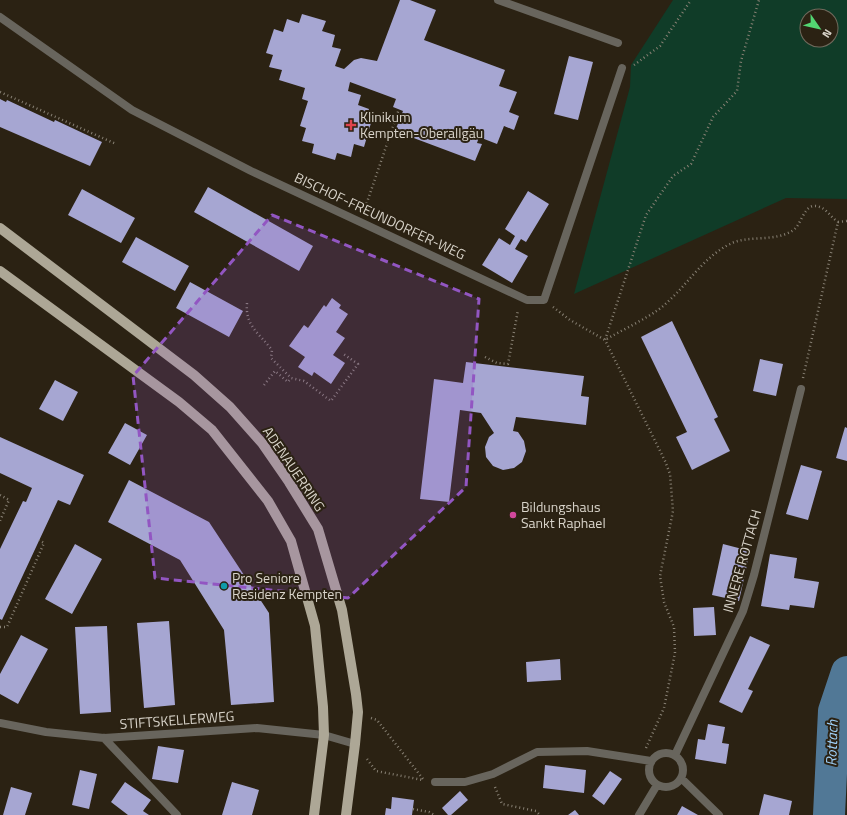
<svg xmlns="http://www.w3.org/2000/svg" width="847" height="815" viewBox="0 0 847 815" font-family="'Titillium Web',sans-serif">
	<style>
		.green { fill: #103c28; fill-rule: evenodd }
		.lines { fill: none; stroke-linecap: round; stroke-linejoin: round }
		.river { stroke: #517896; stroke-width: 32 }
		.building { fill: #a6a6d2 }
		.path { stroke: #888174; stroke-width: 2.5; stroke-dasharray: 1 3; stroke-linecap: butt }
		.lane { stroke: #68655d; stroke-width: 8 }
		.street { stroke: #68655d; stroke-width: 8 }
		.primary { stroke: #ada796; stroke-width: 10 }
		.marked { fill: #9256c2; fill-opacity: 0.2; stroke: #9256c2; stroke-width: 3; stroke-dasharray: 8 5; stroke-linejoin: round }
		.health-dot { fill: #e0444e; stroke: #2b2213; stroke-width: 1.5 }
		.hotel-dot { fill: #d1479c; stroke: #2b2213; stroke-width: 1.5 }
		.culture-dot { fill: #0f9aa8; stroke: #2b2213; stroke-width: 1.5 }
		.labels { text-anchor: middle; stroke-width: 4; stroke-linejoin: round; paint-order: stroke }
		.poi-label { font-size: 14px; fill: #d8d3c9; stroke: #2b2213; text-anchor: start }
		.street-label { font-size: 14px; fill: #d8d3c9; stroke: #2b2213 }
		.water-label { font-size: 15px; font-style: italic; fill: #9ecff6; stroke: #2b2213 }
	</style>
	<rect width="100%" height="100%" fill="#2b2213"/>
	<path class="green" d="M673,0h174v199l-61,-1 -212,96 56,-207 1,-22zM807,16h24v24h-24z"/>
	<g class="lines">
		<path class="river" d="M829,815l5,-104 13,-39"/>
	</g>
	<path class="building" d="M400,0h10l26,10 -12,30 81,30 -6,16 18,6 -8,20 10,4 -5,14 -10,-4 -7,18 -18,-7 -2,6 5,1 -7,17 -80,-30 8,-20 -10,-4 3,-8 -46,-17 -2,9 13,4 -3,10 11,4 -4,13 6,1 -7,24 -10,-3 -3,13 -14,-4 -2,7 -23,-7 2,-9 -12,-3 4,-13 -6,-2 8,-25 -6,-2 3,-11 -26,-8 3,-10 -13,-3 4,-12 -7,-2 8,-24 9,3 4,-13 12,4 3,-9 24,7 -4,10 13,4 -3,12 9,2 -6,17 9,3 10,-9 7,-2 16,3z
		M569,56l24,6 -15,58 -24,-6z
		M0,99l6,3 1,-2 47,22 1,-2 47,22 -12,24 -90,-39z
		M208,187l105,59 -14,25 -105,-59z
		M82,189l53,29 -14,25 -53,-28z
		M528,191l21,13 -23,38 -5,-3 -6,10 13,7 -16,27 -30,-18 17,-27 11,7 5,-9 -10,-7z
		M136,237l53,29 -14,25 -53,-29z
		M190,282l53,29 -14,26 -53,-29z
		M332,298l9,7 -2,3 9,6 -12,18 9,6 -12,17 12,8 -14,21 -17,-12 -2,4 -14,-9 7,-10 -16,-11 15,-21 4,3 16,-23 2,2z
		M672,321l46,96 -4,2 16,32 -38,19 -16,-33 11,-5 -46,-95z
		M760,359l23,5 -7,32 -23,-5z
		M466,362l118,14 -3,20 8,1 -3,28 -70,-8 -3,14 5,1 6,9 2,10 -4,11 -8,6 -11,2 -10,-4 -7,-9 -1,-10 4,-10 5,-4 -13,-20 -21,-3 -11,92 -29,-3 14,-120 29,4z
		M55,380l23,12 -15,29 -24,-12z
		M125,423l22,12 -17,30 -22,-12z
		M845,427l2,1v33l-11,-3z
		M0,437l84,38 -14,30 -12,-5 -56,120 -2,-1v-70l23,-48 3,1 6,-14 -32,-15z
		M801,465l21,6 -14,49 -22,-6z
		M129,480l80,42 60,91 5,89 -43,3 -7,-75 -44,-70 -72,-38z
		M75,544l27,15 -30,55 -27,-15z
		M723,544l27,7 -11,50 -27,-6z
		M770,554l27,4 -3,20 25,4 -5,26 -24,-3 -1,5 -28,-4z
		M714,607l2,28 -22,1 -1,-28z
		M169,621l6,84 -31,3 -7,-85z
		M107,626l4,86 -31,2 -5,-87z
		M21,635l27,14 -30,55 -18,-10v-20z
		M750,636l20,9 -22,44 5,2 -11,22 -23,-11z
		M560,659l1,21 -34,2 -1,-20z
		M708,724l17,3 -3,16 7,1 -3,20 -31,-5 3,-20 7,1z
		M158,746l26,4 -6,33 -26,-4z
		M545,765l41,5 -2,23 -41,-5z
		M80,770l17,4 -8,35 -17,-4z
		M610,771l12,8 -18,26 -12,-9z
		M125,782l26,18 -8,11 6,4h-21l-17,-13z
		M232,782l27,8 -7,25h-30z
		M11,787l21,6 -7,22h-22z
		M460,791l8,9 -17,15h-3l-6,-7z
		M764,794l28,7 -3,14h-30z
		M392,797l22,3 -2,15h-27l1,-7 5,1z
		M682,806l16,9h-21z
		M575,810l4,5h-11z"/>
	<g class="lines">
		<path class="path" d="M634,65l26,-19 31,-46
			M0,92l116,52
			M364,211l35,-102
			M838,222l9,-1
			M247,303c-2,23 12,30 25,47l-1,8 20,20 13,3 27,20 27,-37 -16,-11
			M553,307l17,13 35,20c17,-10 37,-19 53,-30 26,-19 43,-52 72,-66 17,-9 44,-2 62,-13 9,-5 11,-23 21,-25 12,-1 17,11 25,16
			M485,357l12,6 11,1 10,-54
			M803,378l35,-156
			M264,385l11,-14 13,11 3,-4
			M0,495l9,5 -9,21
			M0,627h7l37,-84 -5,-3
			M371,718l6,2 46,59
			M646,748l18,-40 11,-55 -1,-26 -10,-25 -4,-26 13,-65 -3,-37 -5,-13 -60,-121 41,-125 27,-39 18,-12 22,-47 24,-26 4,-30 18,-61
			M367,759l9,12 47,9
			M495,787l7,17 34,7 4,4
			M413,809l16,3 5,3"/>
		<path class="lane" d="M498,0l120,43"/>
		<path class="street" d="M0,17l132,93 119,61 276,129h17l78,-232
			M0,723l46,9 58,6 153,-10 67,7 31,9
			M104,738l73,77
			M649 770a17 17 0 1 1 34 0a17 17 0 1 1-34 0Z
			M675,755l68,-144 11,-36 47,-186
			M681,778l38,37
			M435,782h30l28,-8 44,-22 50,-1 64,10
			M639,815l18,-30"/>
		<path class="primary" d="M0,228l194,147 36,32 32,36 27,39 29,47 24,81 14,84 2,18 -3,32 -9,71
			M0,271l179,131 33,28 56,71 23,40 24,85 8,81 1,28 -10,80"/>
	</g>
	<path class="marked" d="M272,215l207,84 -13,188 -118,111 -193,-20 -22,-202z"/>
	<path class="health-dot" d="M349 119h4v4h4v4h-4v4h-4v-4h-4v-4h4z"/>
	<circle class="hotel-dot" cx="513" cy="515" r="4"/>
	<circle class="culture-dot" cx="224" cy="586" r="4"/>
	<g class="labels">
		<g class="poi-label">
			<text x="360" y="122">Klinikum<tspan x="360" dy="16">Kempten-Oberallgäu</tspan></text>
			<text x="521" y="512">Bildungshaus<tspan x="521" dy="16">Sankt Raphael</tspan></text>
			<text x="232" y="583">Pro Seniore<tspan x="232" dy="16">Residenz Kempten</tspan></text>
		</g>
		<g class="street-label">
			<text transform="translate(380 216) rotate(25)" y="5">BISCHOF-FREUNDORFER-WEG</text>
			<text transform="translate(294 469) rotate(56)" y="5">ADENAUERRING</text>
			<text transform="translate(742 561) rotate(-74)" y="5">INNERE ROTTACH</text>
			<text transform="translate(177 720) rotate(-4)" y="5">STIFTSKELLERWEG</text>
		</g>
		<g class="water-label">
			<text transform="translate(832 743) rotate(-88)" y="5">Rottach</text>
		</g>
	</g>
	<g transform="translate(819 28) rotate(124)"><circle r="19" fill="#2b2213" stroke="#70695c"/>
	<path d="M0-3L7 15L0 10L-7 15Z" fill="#53d672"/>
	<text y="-6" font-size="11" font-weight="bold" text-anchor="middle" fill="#d8d3c9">N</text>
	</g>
</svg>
